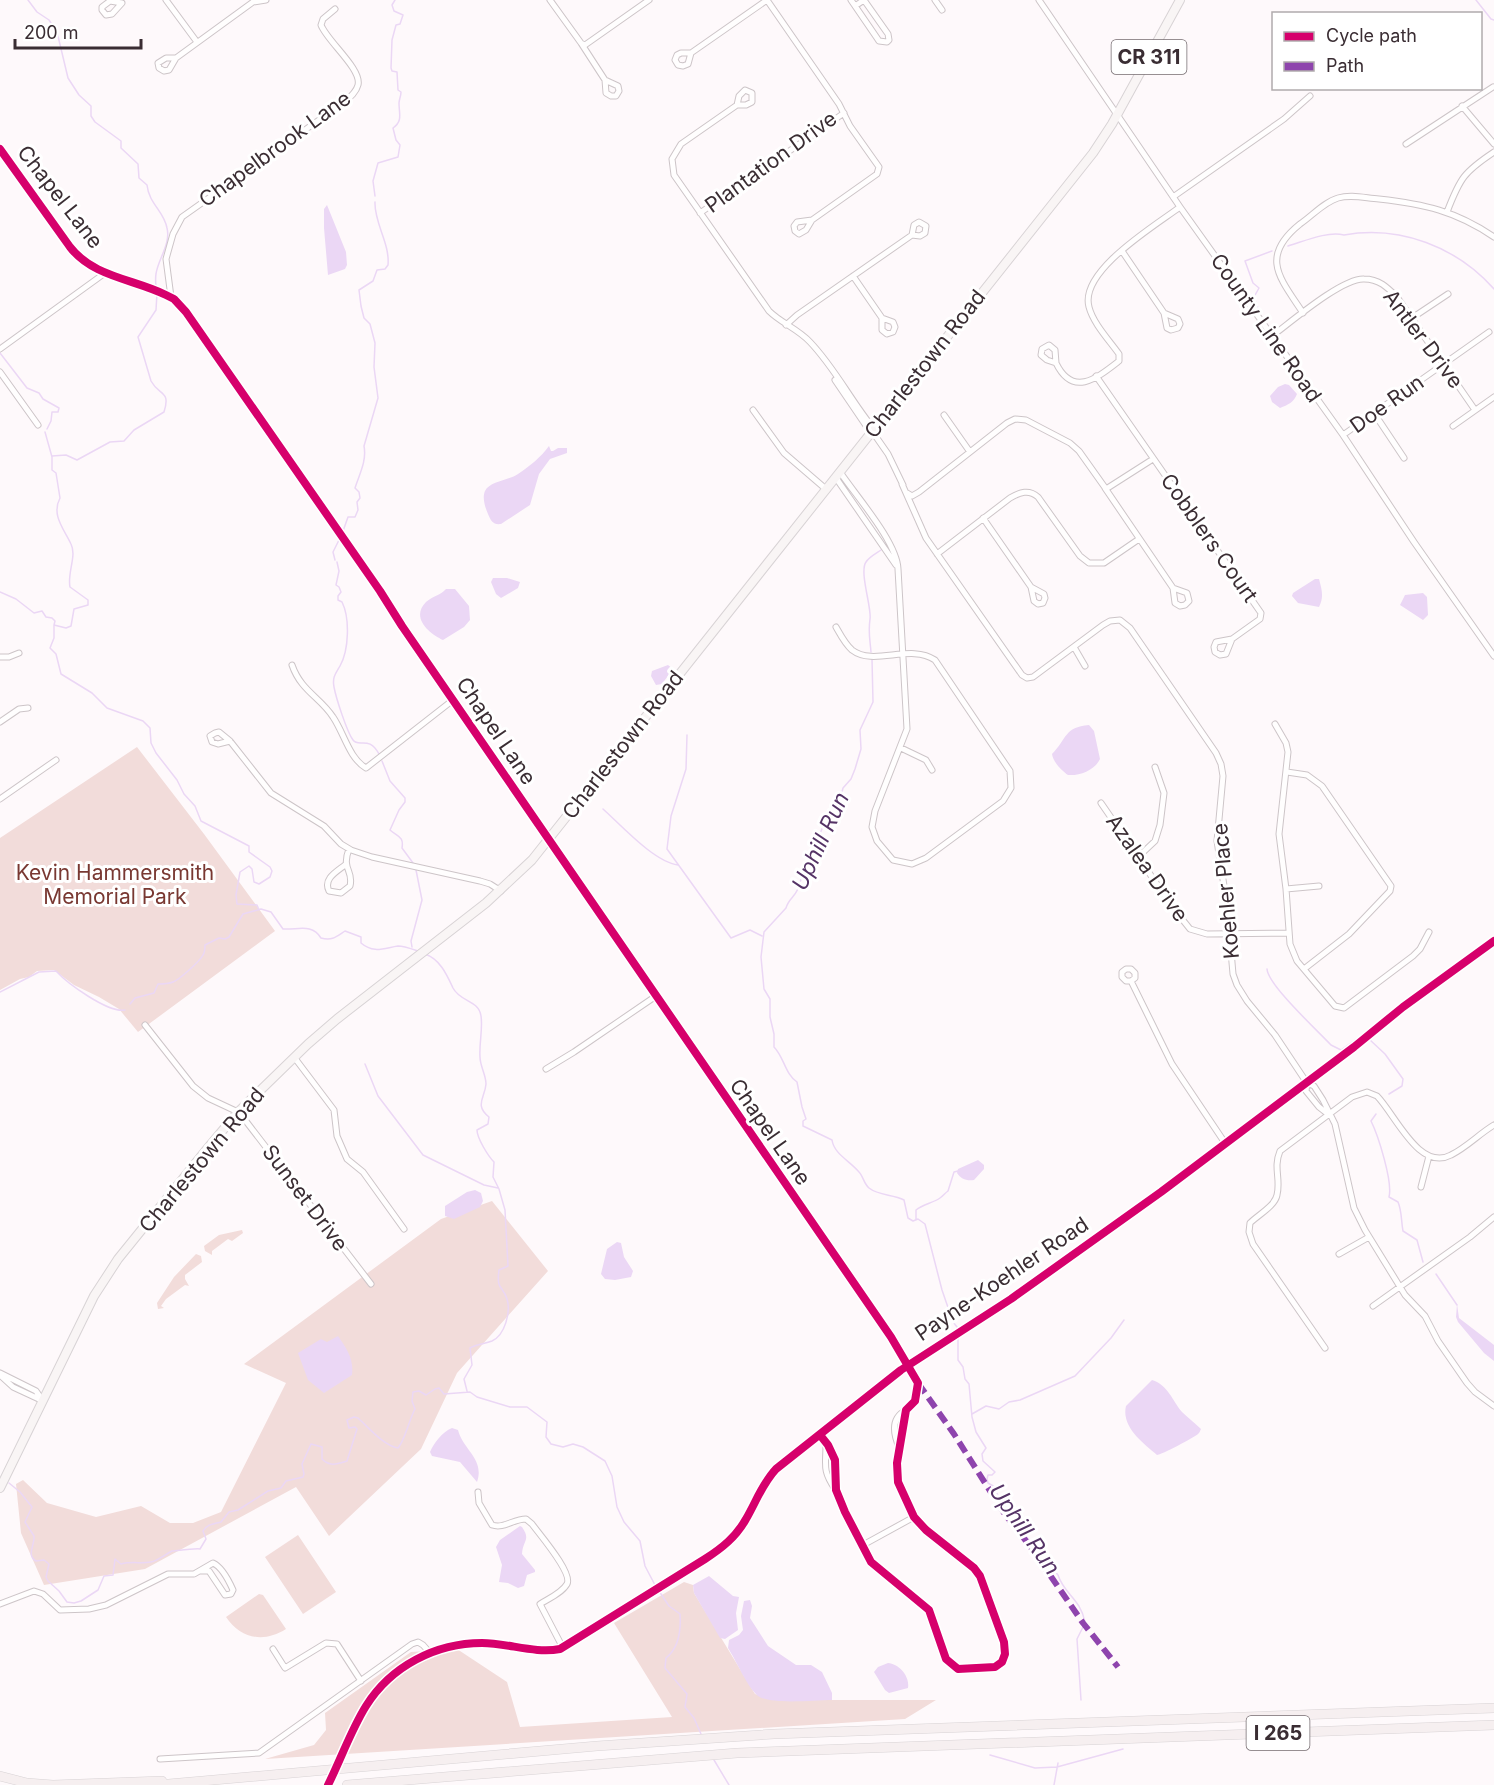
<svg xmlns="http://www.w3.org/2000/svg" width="1494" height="1785" viewBox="0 0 1494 1785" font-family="Inter,sans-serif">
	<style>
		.green { fill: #f2dcda }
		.water { fill: #ebd7f5 }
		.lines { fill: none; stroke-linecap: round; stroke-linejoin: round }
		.stream { stroke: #ebd7f5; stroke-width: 1.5 }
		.minor-casing { stroke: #cdc5c8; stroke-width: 7 }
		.primary-casing { stroke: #d8d3d5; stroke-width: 10 }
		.motorway-casing { stroke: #d8d3d5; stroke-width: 10 }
		.minor { stroke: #fffefe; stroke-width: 5 }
		.primary { stroke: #f9f5f5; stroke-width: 8 }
		.motorway { stroke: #f6eff0; stroke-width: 9 }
		.minor-bridge-casing { stroke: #cdc5c8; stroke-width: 7; stroke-linecap: butt }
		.minor-bridge { stroke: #fffefe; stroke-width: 5 }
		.quiet { stroke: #8e44ad; stroke-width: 6; stroke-dasharray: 12 6; stroke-linecap: butt }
		.cycleway-casing { stroke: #fff; stroke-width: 11 }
		.cycleway { stroke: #d6006c; stroke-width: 8 }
		.labels { text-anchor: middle; stroke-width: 6; stroke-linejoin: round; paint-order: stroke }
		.shield { fill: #fff; stroke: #756c70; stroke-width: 1.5 }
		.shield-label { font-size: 20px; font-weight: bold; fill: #3a2d33 }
		.street-label { font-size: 21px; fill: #3a2d33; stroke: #fff }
		.park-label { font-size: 21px; fill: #793832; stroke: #fff }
		.water-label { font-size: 22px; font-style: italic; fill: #536; stroke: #fff }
	</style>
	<rect width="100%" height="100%" fill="#fef9fb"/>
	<path class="green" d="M137,747l67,87 71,97 -137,101 -19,-23 -20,-12 -25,-12 -20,-15 -17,1 -8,6 -9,2 -20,11v-152z
		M492,1201l56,70 -91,102 -36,76 -92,87 -33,-49 -151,82 -101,16 -23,-52 -5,-49 7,-4 24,23 49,14 45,-11 29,17h23l28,-11 65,-129 -42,-19 197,-145z
		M242,1230l1,3 -11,8 -4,-2 -16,12v4l-7,-4 -1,-5 15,-11z
		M196,1254l5,2 1,6 -17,13v4l4,7 -4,-1 -19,14 -5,7 3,2 -6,1 -1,-6 17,-26z
		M298,1535l38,57 -33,22 -38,-57z
		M684,1582l9,3 1,8 61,101 19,6h162l-31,19 -640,40 49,-14 12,-15 -1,-17 86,-61 46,-3 50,33 13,45 152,-10 -58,-94z
		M259,1594l4,1 23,34c-22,14 -45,10 -60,-12z"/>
	<path class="water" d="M327,205l19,47 1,13 -2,4 -17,6 -4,-47v-19z
		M1285,384l4,1 8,9c-3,8 -9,11 -17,14l-8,-6 -2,-6 8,-9z
		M549,446l2,5h2l5,-3h9v5l-17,6 -11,15 -9,31 -29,19c-8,1 -10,-3 -13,-10 -3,-7 -6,-16 -3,-23 5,-10 25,-11 33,-17 12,-8 23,-17 31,-28z
		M493,578h14l13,4 -2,6 -17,10 -5,-4 -5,-12z
		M1315,579h4c3,11 5,18 0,28l-21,-4 -6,-7 1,-3z
		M446,589h9l14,17 1,14 -6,7 -21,13c-13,-6 -33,-22 -17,-38 7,-6 15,-7 20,-13z
		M1423,593l4,4 1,18 -5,5 -23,-15 5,-10z
		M668,665l5,4 -11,15 -6,1 -5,-9 1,-5z
		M1089,725l5,6 6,28c-5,11 -20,17 -32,16 -6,-4 -15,-13 -16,-21 15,-15 12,-27 37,-29z
		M978,1160l6,5v4l-10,11c-8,1 -13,-1 -17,-7l1,-4z
		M475,1190l6,3 2,8 -3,6 -26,12 -9,-3v-10l22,-14z
		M617,1242l4,1 3,14 9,14 -2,6 -16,3 -10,-1 -4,-5 6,-25z
		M1457,1304l2,14 35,27v16l-10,-8 -26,-31 -2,-5z
		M338,1336c9,13 16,23 14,39l-28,18 -16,-13 -10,-27 23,-14 6,3z
		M1152,1380c16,5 20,20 30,32 6,6 13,11 19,17 -1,2 -1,3 -3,5 -3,3 -37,21 -41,21 -14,-12 -36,-28 -31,-49z
		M452,1428l6,2c5,20 27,29 19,52l-17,-20 -28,-6 -2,-4c4,-9 12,-20 22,-24z
		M520,1526l2,1c9,13 1,13 0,27l13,16v2l-8,3 -3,11 -6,2 -10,-5 -9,-1 3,-17 -6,-18 4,-7z
		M709,1576l24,20 6,1 -3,16 2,17 -13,9 -5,-1 -26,-45 -1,-8z
		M750,1600l2,6 -2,12 18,28 28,19h15l11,7 10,21v7c-17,0 -62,5 -74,-4 -11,-9 -22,-36 -30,-48l1,-8 10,-5 4,-5 -2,-14 3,-15z
		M888,1663c11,1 22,13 20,25l-19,5 -4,-3 -11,-18 4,-5z"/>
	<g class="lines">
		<path class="stream" d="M28,0l9,12 12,8 8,12 11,46 11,17 12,11v10l4,6 26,19v7l17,16 1,14 8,7c2,19 17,26 20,43 4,16 -9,31 -11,46 -1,5 0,10 0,15
			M1476,0l15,19 3,1
			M375,196l-2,-15 5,-18 20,-6 2,-12 -4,-5 -3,-12c10,-7 6,-14 6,-25 0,-3 2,-7 2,-11l-3,-2 -1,-18 -5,-1 -1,-3 1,-28 4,-15 4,-1 3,-9 -9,-4 -2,-6 3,-5
			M1288,246c17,-5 39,-15 56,-11 56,-10 113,12 150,54
			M1259,311l-5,-14 5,-9 -6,-5 -8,-22 27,-10
			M0,353l27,35 12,5 4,6 16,9 -1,4h-6l-1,9 -4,8
			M45,432l7,25v13l4,3 4,25c-9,17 4,31 11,46 6,12 -4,29 -1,43l18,13v5l-14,4 -3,17 -5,2 -12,-3v13l-4,10 6,6 5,20 31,19 15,15 36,13 7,7 1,15 5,10 21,27 7,14 11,12 6,15 48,25v6l21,15 2,4 -2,6 -11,7 -5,-2 -2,-13 -3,-3 -9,6 -4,23 1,9 20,1 2,5
			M52,456l14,-1 11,5 33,-18 14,-1 10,-11 30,-18c7,-22 -5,-16 -13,-31l-13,-44 18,-27 1,-17
			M342,534l6,-17h7l3,-7 -1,-8 3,-4 -1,-6 -4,-4c4,-13 12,-27 9,-42l14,-48 -4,-31 1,-24 -5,-19 -6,-6 -3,-12 -2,-16 14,-9 4,-11 8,-1 3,-4c2,-22 -14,-42 -13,-63
			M335,560l-2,-8 6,-12
			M337,562l2,9 -3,14 3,2 2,5 -3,4v4l4,2c8,16 7,48 -2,64 -4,7 -8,11 -6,21 2,11 13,45 19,53 6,8 16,-5 26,14
			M0,592l16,7 18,14 8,-2 4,6 6,1 3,3 -1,4
			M871,652c-1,-13 -3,-19 -1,-33 2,-11 -11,-47 -4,-57 3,-5 11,-9 15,-12
			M872,659l1,43 -13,28 1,19 -6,20 -4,10 -8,9 -8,31 -11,5 -24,58c-2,14 -11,15 -14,26l-22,24 -3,25 3,32 6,10v18l4,17v13c10,10 11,27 23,35l5,25 4,12 -3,2v5l29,14c2,14 18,21 27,32 4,4 5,12 10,16 10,8 24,6 35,12l4,18 5,3 5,-2 7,5 17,66 11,32 4,5
			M687,735l-1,34 -15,47 -4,33 64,89 19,-8 12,6
			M382,761l8,20 15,17v4l-6,8 -9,20c8,7 14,6 12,18l11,15
			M603,809c18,16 51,53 75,56
			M412,947l-1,-6 11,-41 -6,-30
			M425,954c15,5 22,21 28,34 7,14 26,12 28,28 2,13 -2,27 -1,41 0,9 6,18 6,27 -1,14 -12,21 3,33l-1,7 -11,6c0,8 11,26 17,32l-1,15 6,12 6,21 3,56 -9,4c-3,21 4,15 8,29 4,13 -2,36 -15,42 -7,3 -15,3 -22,7l2,17 -8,14 3,12
			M1267,969c1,16 50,61 64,76l10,5 24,-17
			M0,992l39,-20 17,-1c12,13 52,42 69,39
			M130,1004l5,-6 19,-5 4,-9c5,0 10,0 15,-2 6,-2 27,-21 30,-27 2,-3 2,-5 2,-10l14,-7 6,1 4,-2 14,-23 18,-5 10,3 12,17c15,1 29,-6 38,9 11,3 15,-1 24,-7l16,6v6c13,11 23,5 37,3 6,0 14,3 20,5
			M1369,1039l16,15 18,25 -1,7 -13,8
			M365,1064l13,32 45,59 61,30 14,3
			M1376,1114l-5,7c7,14 22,61 18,76l9,5c4,9 3,19 5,29l14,9 6,22
			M916,1219v-9c7,-6 17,-7 24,-12 3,-2 5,-5 8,-7l6,-19 4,-1
			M1436,1274l21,31
			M958,1337v23l5,7 2,12 4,5 3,33 4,15 10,16 -4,6 1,7 12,11 -3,3h-4l-1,4 1,4 7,4c2,16 50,73 63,88 6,19 22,23 27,47
			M972,1414l14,-8 13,3 10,-7 11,-2 55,-24 36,-38 13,-18
			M9,1483l11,9 12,15 -7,15 9,14c1,9 -8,19 2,25l8,-1 5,4 -3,13 2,4 11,10 8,11 7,1 7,-2 17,-11 6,-14 9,-1 2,-16 6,5c11,-3 20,0 30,-2 6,-1 15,-8 21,-11 2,0 24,-3 28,-2l6,-10 -3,-8c4,-7 11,-7 18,-9l8,-10 9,-2 30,-19 13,-3 5,-7 17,-4 1,-3 -2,-10 9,-20 11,3v12c8,8 15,5 25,2l10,-32 -2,-2 -6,1 -2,-8 7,-3 4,1c10,9 26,28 40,30 7,-8 11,-28 17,-39l-3,-8 1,-9 6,-1 7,4 9,-6 4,-1 5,6 26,-2 7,5 33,10h17l20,15 -1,15 5,7 12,3 10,-3 10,3 22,14 7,15 5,31 7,15 16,19 5,25 11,21
			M659,1591l10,15 11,8c1,15 -1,34 -14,44l-1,10 22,26 -2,13 9,11 7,16
			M1081,1700l-4,-61 6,-12
			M990,1755l45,13 22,-1 66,-18
			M714,1760l15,25
			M1054,1785l4,-22"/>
		<g class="minor-casing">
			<path id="minor" d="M166,0l31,42
				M550,0l31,43 4,2 64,-45
				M851,0l26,38 2,3 8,1 2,-2 -1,-6 -24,-34 -9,6
				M935,0l7,10
				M1039,0l141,207 163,228 71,107 80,114
				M110,1l12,2 -10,11 -6,1 -4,-5v-3z
				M253,2l13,-2
				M581,43l24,37
				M681,53h10l-3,11 -5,2 -5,-1 -3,-5 2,-5z
				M691,53l76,-53 72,104 11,22 29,41 -2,7 -65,46
				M166,58h10l-7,12 -5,1 -5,-3 -1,-5z
				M176,58l77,-56
				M605,80l13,6 1,5 -3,5h-5l-5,-3z
				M745,90l7,3v9l-6,3h-9l2,-9z
				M737,105l-56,39 -9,15 2,16 95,136c12,12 29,18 41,31 25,26 41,59 64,87
				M1462,106l32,38
				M1406,144l87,-57
				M0,149l70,98c23,30 64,32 96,48l8,4 12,13 194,279 22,35 489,711 27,46 -3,18 -9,9 -9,53 1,19 16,35 12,13 48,38 6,8 24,66 1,12 -3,8 -7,5 -37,2 -12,-10 -17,-49 -58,-48 -26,-50 -9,-22 -1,-30 -7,-15 -8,-10
				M1173,197l111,-78 26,-23
				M1447,212c13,-34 17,-40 47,-60
				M700,213l144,-100
				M812,220l-6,10 -7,4 -4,-3 -1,-5 3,-4z
				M919,222l7,4 -1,7 -5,3 -8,-1 2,-10z
				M1122,251l42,62
				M853,276l29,42
				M171,297l-5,-38 7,-25 9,-17 161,-114c6,-5 13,-10 15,-18 4,-16 -31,-44 -37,-60l2,-6 12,-10
				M1164,313l14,6 2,5 -2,4 -7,2 -4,-2z
				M1303,313c-23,-35 -44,-56 -3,-89 12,-8 24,-22 38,-26 13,-4 27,0 41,1 45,5 77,12 115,38
				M882,318l11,4 2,5 -2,5 -6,2 -5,-4z
				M1412,318l36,-24
				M786,325l11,-10 115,-80
				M1272,336c19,-14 70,-58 92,-57 15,0 23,8 33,18l78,113
				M1049,345l6,5 1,13 -9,-3 -6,-5 1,-6z
				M0,349l105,-76
				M1056,363c17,35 41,15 63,-2v-7c-10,-14 -26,-31 -30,-47 -10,-36 67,-82 91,-100
				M0,372l38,53
				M1096,376l165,237 -1,6 -28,20
				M835,380l36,53
				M753,410l31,43 43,37
				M1374,413l30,45
				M944,415l26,37
				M1453,426l41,-29
				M872,431l16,23 15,31
				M1343,435l146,-103
				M836,478l60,87
				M902,484l24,54 96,137 5,3 6,-1 70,-52 7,-4 10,-1 10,8 86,125 5,11 2,12 -6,65 10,64 6,69 4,11 10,16 28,34 32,48 7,3 9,14 12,24 19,84 11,22 40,65 20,21 13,25 29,42 8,9 19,14
				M1105,488l68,100
				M907,493l5,3 7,-4 88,-69 8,-4 11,1 44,23 9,8 27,38 47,-30
				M983,518l48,69
				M937,554l73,-56c10,-6 19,-9 28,-1l42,59 9,7h15l35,-24
				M1031,587l13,7 1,4 -2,5 -5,1 -4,-3z
				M1173,588l14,5 2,8 -4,4 -5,1 -5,-3z
				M836,627c4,7 9,17 16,23 22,17 58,-7 83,10l75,111 1,17 -8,13 -77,57 -14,6 -19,-4 -16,-19 -5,-14 3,-16 32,-82 -9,-160c-1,-27 -42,-73 -58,-97
				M1232,639l-6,15 -6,1 -5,-3 -1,-5 2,-5z
				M1074,647l11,19
				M0,657h9l10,-4
				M292,665c9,26 28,32 41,52 11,16 16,41 33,51l87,-68
				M0,722l19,-13 9,-1
				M1275,724l11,19 2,9 -9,82 7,55 4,55 7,17 38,45 9,2 69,-52 7,-7 9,-17
				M219,732l11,9 -12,3 -6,-2 -2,-6 5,-3z
				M230,741l41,52 53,33 17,18 10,6 21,7 108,24 10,3 11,7
				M901,748l25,12 6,10
				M1287,772l20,3 15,11 69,100 -1,5 -41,43 -45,35
				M0,799l56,-39
				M1101,803l73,106 16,20 17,5 82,-1
				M1138,857l17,-16 5,-16 4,-32 -9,-26
				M345,865c-9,7 -22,14 -16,26l12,2 9,-7c4,-16 -9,-16 -1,-37
				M1286,889l33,-3
				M1131,981l4,-3v-5l-4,-4h-5l-4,3v5l4,4h5l41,83 53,79
				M145,1025l48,61 15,12 30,14 4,4 129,168
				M294,1057l40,53 3,26 10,23 16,13 41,57
				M546,1069l28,-17 82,-56
				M1307,1083l-1,8 13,16 9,7
				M1421,1187l8,-31
				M1339,1254l30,-17
				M1373,1306l97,-69 24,-20
				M1325,1348l-72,-104 -4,-12 1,-9c8,-8 25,-17 27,-28 4,-16 -4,-27 3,-44l72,-54 15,-5 10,4c18,18 42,76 74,59 16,-8 28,-21 43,-30
				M0,1373l36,18 7,10
				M1,1376l12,11 28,13
				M826,1444c0,21 -4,26 9,45
				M899,1447c-6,-14 -8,-29 7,-37
				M478,1492l1,11 13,22c12,4 21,-6 34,-6l6,5c8,11 41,49 35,60 -5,9 -19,15 -27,20l23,44
				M863,1545l51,-28
				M0,1604l34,-13 9,3 17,16 29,-1 17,-4 62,-31h26l19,-11c9,4 16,18 20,27l-2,4 -6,1 -16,-24h-8
				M273,1649l12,19 41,-25 11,1 24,37
				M342,1757c7,-17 14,-35 24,-50 26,-43 76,-67 125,-64 23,1 47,10 69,6l160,-99 23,-25 18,-36 15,-20 102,-81 38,-29 95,-60 150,-107 193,-145 49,-40 91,-66
				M160,1759l99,-6 153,-109 6,-2 5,3 7,8"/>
		</g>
		<g class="primary-casing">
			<path id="primary" d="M0,1488l94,-192 24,-37 89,-110 31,-37 70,-68 29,-25 149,-116 46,-43 561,-707 19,-29 68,-124"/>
		</g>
		<g class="motorway-casing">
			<path id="motorway" d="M0,1776l27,7 26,2
				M53,1785l109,-4
				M157,1785l440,-39 177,-12 720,-26
				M347,1785l390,-32 757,-28"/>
		</g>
		<use href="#minor" class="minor"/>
		<use href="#primary" class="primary"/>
		<use href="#motorway" class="motorway"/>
		<g class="minor-bridge-casing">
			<path id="minor-bridge" d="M328,1785l14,-28"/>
		</g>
		<use href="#minor-bridge" class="minor-bridge"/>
		<path class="quiet" d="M918,1383l36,51 50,79 26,33 53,77 35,44"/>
		<g class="cycleway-casing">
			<path id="cycleway" d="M0,149l70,98c23,30 64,32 96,48l8,4 12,13 194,279 22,35 489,711 27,46 -3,18 -9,9 -9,53 1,19 16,35 12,13 48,38 6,8 24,66 1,12 -3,8 -7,5 -37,2 -12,-10 -17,-49 -58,-48 -26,-50 -9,-22 -1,-30 -7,-15 -8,-10
				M328,1785c13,-26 23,-55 38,-79 25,-40 70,-63 116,-63 26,0 53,11 78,6l145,-90c17,-11 31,-22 41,-40 10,-17 16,-35 30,-50l125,-99 110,-71 150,-107 193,-145 49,-40 91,-66"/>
		</g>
		<use href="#cycleway" class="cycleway"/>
	</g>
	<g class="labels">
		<g class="shield">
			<rect x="1111.5" y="40" width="75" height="34" rx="4.5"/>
			<rect x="1246.5" y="1716" width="63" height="34" rx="4.5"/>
		</g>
		<g class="shield-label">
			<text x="1149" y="64">CR 311</text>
			<text x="1278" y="1740">I 265</text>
		</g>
		<g class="street-label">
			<text transform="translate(275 149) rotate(-36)" y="7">Chapelbrook Lane</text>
			<text transform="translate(771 162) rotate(-36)" y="7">Plantation Drive</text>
			<text transform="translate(60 197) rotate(52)" y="7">Chapel Lane</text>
			<text transform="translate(1266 328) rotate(55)" y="7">County Line Road</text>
			<text transform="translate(1423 339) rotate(53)" y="7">Antler Drive</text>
			<text transform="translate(925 364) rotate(-52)" y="7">Charlestown Road</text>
			<text transform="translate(1387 404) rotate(-35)" y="7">Doe Run</text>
			<text transform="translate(1209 538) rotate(55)" y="7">Cobblers Court</text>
			<text transform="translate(496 731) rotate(56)" y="7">Chapel Lane</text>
			<text transform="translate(623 745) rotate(-52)" y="7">Charlestown Road</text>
			<text transform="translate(1147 868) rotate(55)" y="7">Azalea Drive</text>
			<text transform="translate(1226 891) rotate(-95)" y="7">Koehler Place</text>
			<text transform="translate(770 1132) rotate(55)" y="7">Chapel Lane</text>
			<text transform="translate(202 1160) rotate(-50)" y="7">Charlestown Road</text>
			<text transform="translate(305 1198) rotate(53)" y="7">Sunset Drive</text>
			<text transform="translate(1002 1279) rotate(-34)" y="7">Payne-Koehler Road</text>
		</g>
		<g class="park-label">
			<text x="115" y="880">Kevin Hammersmith<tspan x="115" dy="24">Memorial Park</tspan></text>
		</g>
		<g class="water-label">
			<text transform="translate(820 841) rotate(-65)" y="8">Uphill Run</text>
			<text transform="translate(1025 1529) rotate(55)" y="8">Uphill Run</text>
		</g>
	</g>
	<rect x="1272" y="12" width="210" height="78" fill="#ffffff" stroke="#b0abad" stroke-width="1.5"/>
	<rect x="1284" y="32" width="30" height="9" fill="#d6006c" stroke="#b0abad" stroke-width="1.5"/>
	<text x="1326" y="42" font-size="18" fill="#3a2d33">Cycle path</text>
	<rect x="1284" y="62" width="30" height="9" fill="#8e44ad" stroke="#b0abad" stroke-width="1.5"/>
	<text x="1326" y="72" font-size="18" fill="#3a2d33">Path</text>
	<path d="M15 39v9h126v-9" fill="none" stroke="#3a2d33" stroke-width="3"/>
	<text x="24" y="39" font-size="18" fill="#3a2d33" stroke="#ffffff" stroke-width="4.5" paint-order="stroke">200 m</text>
</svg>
